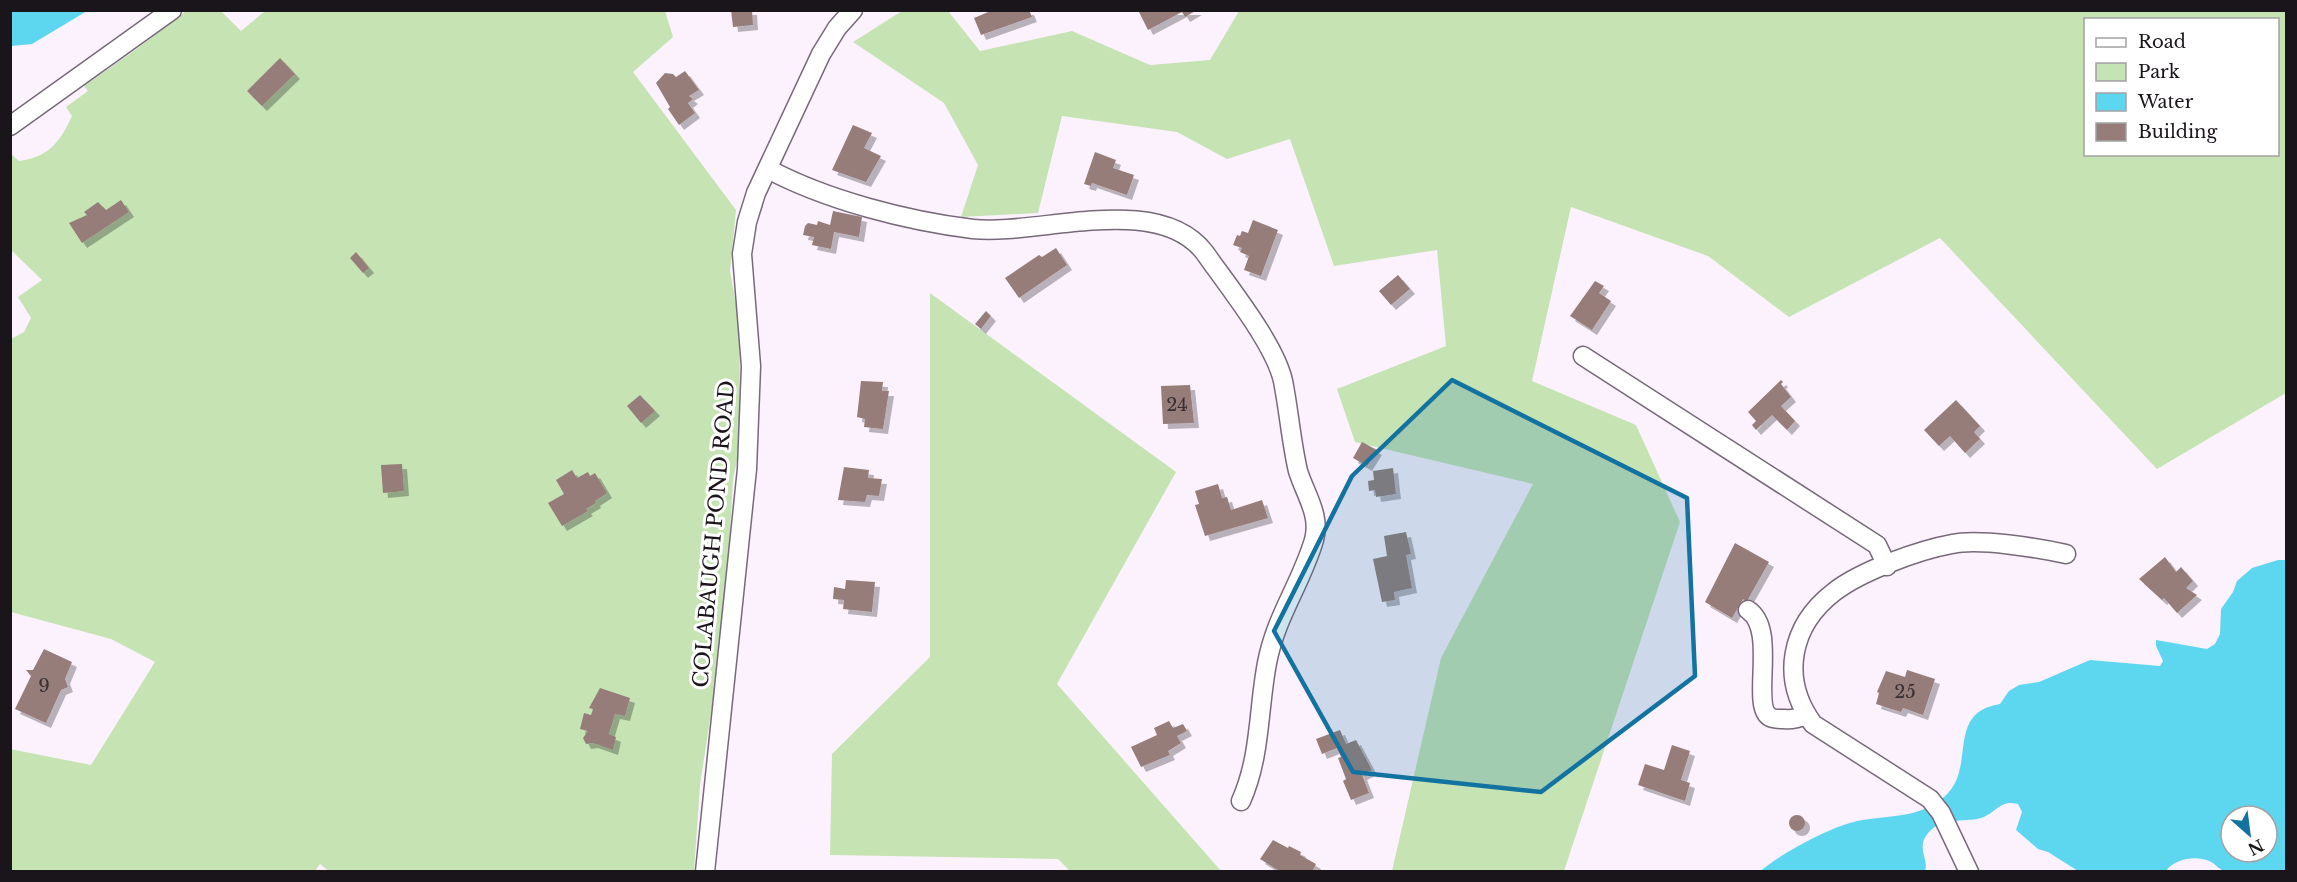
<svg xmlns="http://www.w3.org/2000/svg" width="2297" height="882" viewBox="0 0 2297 882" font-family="'Libre Baskerville',serif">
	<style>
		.green { fill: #c6e3b4; fill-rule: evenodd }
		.water { fill: #5dd6ef; fill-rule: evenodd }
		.building { fill: #967d79; filter: url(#shadow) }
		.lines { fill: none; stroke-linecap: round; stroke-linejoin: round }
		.minor-casing { stroke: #78697a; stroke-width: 21 }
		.minor { stroke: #fff; stroke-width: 18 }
		.marked { fill: #1273a0; fill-opacity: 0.2; stroke: #1273a0; stroke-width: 4.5; stroke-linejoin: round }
		.labels { text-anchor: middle; stroke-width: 6; stroke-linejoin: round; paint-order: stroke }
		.number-label { font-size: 18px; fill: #392e32 }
		.street-label { font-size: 21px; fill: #1a141b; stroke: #fff }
	</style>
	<defs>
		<filter id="shadow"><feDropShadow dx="5" dy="5" stdDeviation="0" flood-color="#0004"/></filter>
	</defs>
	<rect width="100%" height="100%" fill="#fcf2fe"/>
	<path class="green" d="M186,11h35l20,20 24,-20h400l8,26 -40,35 103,138 -6,61 10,56 -1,124 -6,28 -8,142 -25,164 -6,86 -364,1 -10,-8 -6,8 -303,-1 -1,-122 81,16 64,-103 -44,-23 -100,-27v-273l13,-7 7,-14 -13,-21 24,-17 -31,-30v-96l8,7c30,-4 41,-19 53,-45l-6,-9 22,-16 -4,-5 54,-38z
		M902,11h46l32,40 92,-20 78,34 60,-5 29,-49h1047v382l-129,76 -217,-231 -151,79 -81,-61 -137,-49 -39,174 104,44 44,97 -116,349h-172l49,-213 92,-174 -178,-42 -18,-53 109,-43 -9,-96 -103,16 -44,-127 -63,20 -50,-27 -115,-16 -24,97 -77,4 17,-52 -34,-62 -91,-61zM2086,20h192v134h-192z
		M930,293l246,179 -119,212 164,187 -150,1 -13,-13 -228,-4 2,-101 98,-97z"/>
	<path class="water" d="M11,10h76v1l-55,33 -21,2z
		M2278,560h8v311c-16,0 -46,5 -61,0 -6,-1 -10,-8 -16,-10 -13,-6 -35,-2 -43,10h-88l-30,-19 -10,-3 -22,-19 6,-18 -4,-8c-18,-5 -22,9 -37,14 -18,5 -42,-2 -55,18 -9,13 3,24 -1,35l-166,1c23,-19 69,-44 98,-51 30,-6 62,-2 87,-24 34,-29 0,-84 56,-93l9,-13 10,-6 20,-3 51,-22 70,6 3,-5 -7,-15v-6l51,9 8,-5 5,-10 1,-25 12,-17 4,-11 15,-13zM2231,816h36v36h-36z"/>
	<path class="building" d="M731,10h21l1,15 -20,2z
		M993,10h36l3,7 -51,18 -7,-17z
		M1138,10h59l-12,7 -3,-5 -34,18z
		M280,58l15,16 -33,32 -15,-15z
		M685,71l14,19 -10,6 4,3 -5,4 7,10 -16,12 -11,-16 2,-2 -14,-24 9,-10 8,1 3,3z
		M853,125l19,8 -8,15 17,8 -15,26 -34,-12z
		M1095,152l21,8 -3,8 21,7 -7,20 -35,-12 -1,3 -7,-2z
		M121,200l8,12 -47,31 -13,-20 18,-8 -3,-3 14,-10 8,8z
		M833,211l29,6 -3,20 -25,-5 -3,17 -19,-4 2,-8 -11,-2 2,-9 3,-3 9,2 1,-4 12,4z
		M1253,220l25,10 -17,46 -17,-6 5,-14 -9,-4 2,-4 -9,-3 4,-10 3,1 2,-5 6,2z
		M1056,248l11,17 -48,33 -14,-20 34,-23 3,2z
		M356,252l13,16 -6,5 -13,-15z
		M1398,275l12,14 -19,16 -12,-14z
		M1595,281l9,5 -5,7 12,8 -19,29 -22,-14z
		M986,311l5,5 -10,13 -6,-5z
		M1781,380l2,2 -2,2 10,13 -10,9 14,15 -8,9 -15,-15 -16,15 -4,-5 4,-4 -8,-9z
		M861,381l22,1 -1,9h7l-6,38 -19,-2 1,-8 -8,-2z
		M1190,385l4,38 -31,1 -2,-38z
		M640,395l15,16 -14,12 -14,-17z
		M1956,400l24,26 -6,6 6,7 -15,14 -15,-17 -11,10 -15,-16z
		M1362,442l15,8 -10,16 -14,-8z
		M402,464l2,27 -21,2 -2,-28z
		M844,467l25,3 -1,8 14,1 -3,17 -12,-1 -2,7 -27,-2z
		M1393,468l3,26 -20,3 -1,-7 -6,1 -1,-10 6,-1 -1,-9z
		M572,470l5,8 11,-6 2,4 5,-3 12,20 -12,8 1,2 -10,6 2,2 -26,15 -14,-23 16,-9 -8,-14z
		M1218,484l4,14 5,-1 4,13 31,-10 6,18 -63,18 -10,-31 4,-1 -4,-13z
		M1406,532l5,22 -5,1 6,33 -18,4 1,8 -13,2 -9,-43 14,-3 -3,-20z
		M1735,543l34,19 -22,39 -4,-2 -11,19 -27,-16z
		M2165,557l11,15 5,-5 12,14 -7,7 11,7 -20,18 -13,-15 -2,2 -23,-21z
		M846,580l29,2 -3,30 -29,-3 1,-9 -11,-1 1,-12 11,2z
		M44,649l28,13 -7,17 3,8 -7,3 -15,33 -31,-14 16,-33 -5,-6h7z
		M1907,670l28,9 -12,36 -20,-7 -2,4 -25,-8 3,-11 -2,-1 9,-21 19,6z
		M600,688l30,10 -5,18 -10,-2 -6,20 7,3 -3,13 -20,-7 -7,1 -3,-6 5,-7 -8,-2 4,-16 7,2 2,-6 -4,-1z
		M1169,721l4,7 10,-4 4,7 -10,5 4,7 -13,8 2,4 -29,12 -10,-20 26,-12 -3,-7z
		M1340,730l6,14 10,-4 16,30 -10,5 7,18 -18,7 -8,-19 3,-2 -8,-21 3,-1 -4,-9 -15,6 -6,-15z
		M1672,745l18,6 -9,29 9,3 -5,18 -47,-16 7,-21 19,6z
		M1789 823a8 8 0 1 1 16 0a8 8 0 1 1-16 0Z
		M1273,840l15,8 1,-2 12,6 -1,3 16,9 -4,8h-31l-21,-13z"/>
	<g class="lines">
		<g class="minor-casing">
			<path id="minor" d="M10,126l162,-116
				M768,169c58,31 139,52 205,60 65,7 185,-38 232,24 23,33 70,91 78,128 6,30 8,60 15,90 7,23 23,44 16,69 -13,44 -38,76 -47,123 -9,47 -6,93 -26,138
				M1583,356l294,189 10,21
				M1748,610c30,19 2,96 22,107 3,2 10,2 14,2 8,1 15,-1 22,-4
				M705,872l42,-403 4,-103 -9,-112 5,-32 9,-29 65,-139 16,-26 16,-18
				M1969,872l-28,-59 -11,-14 -117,-75c-33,-45 -23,-98 21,-132 27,-21 85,-42 118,-48 27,-6 86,4 114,10"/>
		</g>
		<use href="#minor" class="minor"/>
	</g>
	<path class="marked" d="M1452,380l235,118 8,178 -154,116 -188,-20 -79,-141 78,-155z"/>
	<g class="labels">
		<g class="number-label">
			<text x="1177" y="411">24</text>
			<text x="44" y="692">9</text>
			<text x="1905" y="698">25</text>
		</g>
		<g class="street-label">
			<text transform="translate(714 534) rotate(-85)" y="7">COLABAUGH POND ROAD</text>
		</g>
	</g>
	<rect width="2297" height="882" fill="none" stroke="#1a141b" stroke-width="24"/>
	<rect x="2084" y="18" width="195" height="138" fill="#ffffff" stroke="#a3a1a4" stroke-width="1.5"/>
	<rect x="2096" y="38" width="30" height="9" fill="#ffffff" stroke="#a3a1a4" stroke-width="1.5"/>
	<text x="2138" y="48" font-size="18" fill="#1a141b">Road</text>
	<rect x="2096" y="63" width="30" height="18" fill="#c6e3b4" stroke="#a3a1a4" stroke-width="1.5"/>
	<text x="2138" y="78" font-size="18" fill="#1a141b">Park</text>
	<rect x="2096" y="93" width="30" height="18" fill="#5dd6ef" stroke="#a3a1a4" stroke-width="1.5"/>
	<text x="2138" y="108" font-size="18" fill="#1a141b">Water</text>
	<rect x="2096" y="123" width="30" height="18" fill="#967d79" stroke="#a3a1a4" stroke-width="1.5"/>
	<text x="2138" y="138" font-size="18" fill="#1a141b">Building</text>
	<g transform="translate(2249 834) rotate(152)"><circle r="28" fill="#ffffff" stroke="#a3a1a4" stroke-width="1.5"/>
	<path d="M0-4.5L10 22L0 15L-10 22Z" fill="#1273a0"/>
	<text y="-9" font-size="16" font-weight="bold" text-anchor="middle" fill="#1a141b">N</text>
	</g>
</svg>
